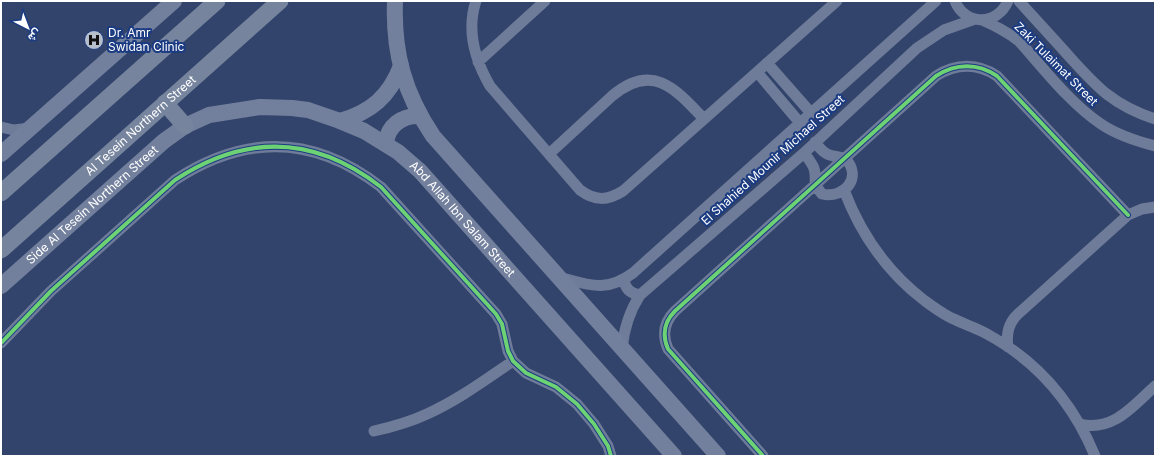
<svg xmlns="http://www.w3.org/2000/svg" width="1156" height="457" viewBox="0 0 1156 457" font-family="Inter,Vazirmatn,sans-serif">
	<style>
		.lines { fill: none; stroke-linecap: round; stroke-linejoin: round }
		.street { stroke: #6e7b99; stroke-width: 11 }
		.secondary { stroke: #73809d; stroke-width: 16 }
		.primary { stroke: #76849e; stroke-width: 17 }
		.cycleway-casing { stroke: #1b3b82; stroke-width: 6 }
		.cycleway { stroke: #6cd273; stroke-width: 4 }
		.labels { text-anchor: middle; stroke-width: 4; stroke-linejoin: round; paint-order: stroke }
		.poi-label { font-size: 12px; fill: #fff; stroke: #1b3b82; text-anchor: start }
		.street-label { font-size: 12px; fill: #fff; stroke: #1b3b82 }
	</style>
	<rect width="100%" height="100%" fill="#32446b"/>
	<g class="lines">
		<path class="street" d="M476,1c-10,30 -1,59 14,85l90,104c15,11 27,11 43,1l214,-190
			M955,1c10,25 42,25 53,0
			M1019,1c16,18 32,35 48,53 29,32 45,51 88,65
			M982,20c14,6 25,12 37,21 25,28 51,62 82,83 16,11 35,17 54,22
			M478,62l67,-61
			M767,63l44,50
			M757,72l43,51
			M1,127l13,3 16,-2
			M804,153c10,13 12,15 11,32l7,9c23,5 41,-17 23,-36 -16,-3 -19,-1 -30,-16
			M549,154l63,-58c40,-34 63,-8 92,23
			M844,190c17,45 43,82 81,111 10,7 20,15 31,19 10,5 21,8 31,14 50,27 86,69 108,122
			M559,277c30,8 47,16 74,-4l303,-272
			M624,279c1,10 7,15 16,16
			M1,343l50,-52 124,-111c70,-46 139,-45 206,7l115,127 6,10 6,27 5,10 13,12 30,14 21,17 17,20 14,22 3,10
			M1008,347c-2,-13 0,-24 10,-33l110,-99 14,-6 13,-2
			M622,349c2,-21 7,-37 18,-54l164,-142 113,-105 27,-18 31,-11
			M1080,424c33,8 53,-18 75,-38
			M374,431c18,-4 36,-9 53,-17 31,-14 58,-34 86,-53
			M763,456l-95,-107c-6,-14 -4,-27 7,-38l261,-235c20,-13 42,-13 61,0l131,139"/>
		<g class="secondary">
			<path d="M395,1c-2,51 9,92 38,135l285,320"/>
			<path d="M340,121c31,-9 49,-24 61,-55"/>
			<path d="M386,144c1,-18 16,-29 34,-28"/>
			<path d="M1,154l173,-153"/>
			<path id="s1" d="M1,286l163,-145 21,-15 24,-11 51,-8 32,1 16,2 32,11 24,10 34,21 22,19 254,285"/>
		</g>
		<g class="primary">
			<path d="M165,103l20,23"/>
			<path d="M1,193l216,-192"/>
			<path id="s2" d="M1,250l279,-249"/>
		</g>
		<g class="cycleway-casing">
			<path id="cycleway" d="M1,343l50,-52 124,-111c70,-46 139,-45 206,7l115,127 6,10 6,27 5,10 13,12 30,14 21,17 17,20 14,22 3,10
				M763,456l-95,-107c-6,-14 -4,-27 7,-38l261,-235c20,-13 42,-13 61,0l131,139"/>
		</g>
		<use href="#cycleway" class="cycleway"/>
	</g>
	<defs>
		<g id="hospital-disc" transform="scale(1)"><circle r="9.5" fill="#b7becb" stroke="#1b3b82"/><path d="M-5-5h3v3.5h4V-5h3V5h-3V1.5h-4V5h-3Z" fill="#111"/></g>
	</defs>
	<g fill-rule="evenodd">
		<use href="#hospital-disc" x="94" y="40"/>
	</g>
	<g class="labels">
		<g class="poi-label">
			<text x="108" y="37">Dr. Amr<tspan x="108" dy="14">Swidan Clinic</tspan></text>
		</g>
		<g class="street-label">
			<text transform="translate(1056 64) rotate(45)" y="4">Zaki Tulaimat Street</text>
			<text dy="4" stroke="none"><textPath href="#s2" startOffset="187">Al Tesein Northern Street</textPath></text>
			<text transform="translate(773 160) rotate(-42)" y="4">El Shahied Mounir Michael Street</text>
			<text dy="4" stroke="none"><textPath href="#s1" startOffset="122">Side Al Tesein Northern Street</textPath></text>
			<text dy="4" stroke="none"><textPath href="#s1" startOffset="563">Abd Allah Ibn Salam Street</textPath></text>
		</g>
	</g>
	<rect width="1156" height="457" fill="none" stroke="#ffffff" stroke-width="4"/>
	<g transform="translate(28 28) rotate(138)" stroke="#1b3b82" stroke-width="3" paint-order="stroke">
	<path d="M0-3L7 15L0 10L-7 15Z" fill="#ffffff"/>
	<text y="-6" font-size="11" font-weight="bold" text-anchor="middle" fill="#ffffff">ش</text>
	</g>
</svg>
